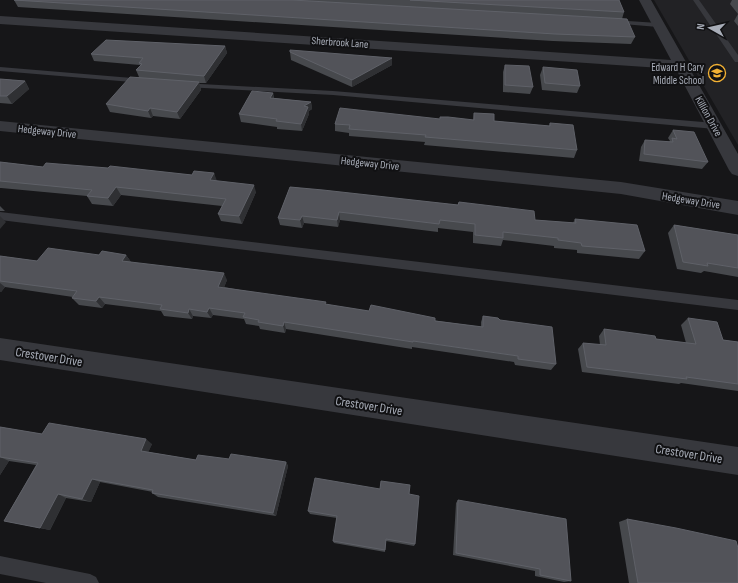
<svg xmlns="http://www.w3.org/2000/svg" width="738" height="583" viewBox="0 0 738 583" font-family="'Sofia Sans Condensed',sans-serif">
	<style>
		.built { fill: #222225 }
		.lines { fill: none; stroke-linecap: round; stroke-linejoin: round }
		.service { fill: #37383d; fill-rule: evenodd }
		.minor { fill: #37383d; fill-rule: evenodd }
		.wall { fill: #47494d }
		.shaded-wall { fill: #2f3033 }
		.building { fill: #525359; stroke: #5f6168 }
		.labels { text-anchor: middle; stroke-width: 4; stroke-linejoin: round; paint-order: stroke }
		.far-street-label { font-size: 11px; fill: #a8adb8; stroke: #111113 }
		.far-poi-label { font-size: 11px; fill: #a8adb8; stroke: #111113; text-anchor: end }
		.street-label { font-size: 13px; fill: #a8adb8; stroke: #111113 }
	</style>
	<rect width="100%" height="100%" fill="#161618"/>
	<path class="built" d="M654,0h84v145z"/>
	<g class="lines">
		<path class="service" d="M693,0h6l39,55v7h-3z
			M613,20l45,3 3,2 -3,2 -47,-4v-2z
			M0,67l144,12 4,2 -4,2 -144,-12z
			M182,83l151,8 382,32 4,3 -4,3 -382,-34 -148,-8h-3z
			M0,212l738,88v10l-738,-90z
			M0,556l90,18 6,3 3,6h-53l-46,-9z"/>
		<path class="minor" d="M639,0h12l87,154v22l-6,-2 -3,-4 -53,-101 -676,-45v-8l671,44z
			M0,121l621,61 117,19v14l-117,-21 -621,-63z
			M0,338l738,109v28l-738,-115z"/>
	</g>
	<path class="wall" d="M14,0h605l5,12 -2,7 13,18 -4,7 -78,-3 -535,-34z
		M732,0h6v14l-8,-10z
		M738,14v12l-4,-5z
		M225,46l2,7 -21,30h-7l2,7 -21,29 -27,-3 -2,2 -41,-6 -4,-8 33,-27 -3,-7 4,-4v-1l-46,-4 -3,-7z
		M290,52l102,13 -40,22 -61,-27z
		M505,65l28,22 -3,7 -27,-2v-20z
		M543,67l37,19 -3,7 -35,-3 -2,-15z
		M0,79l25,2 4,8 -17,15 -12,-1z
		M273,93l1,5 37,4 1,7 -3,2v3l-7,17 -25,-2v-2l-36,-5 -2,-8z
		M474,113l20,8 55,5 1,-3 27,27 -3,8 -150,-13 1,-3 -76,-6v-3l-14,-2v-7l105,-5 33,1z
		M673,130l35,32 -6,7 -63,-8 2,-14 4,-7 24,2 1,-1 -2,-3z
		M0,162l43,5 65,1 84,7 22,-2 2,8 40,11 -14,32 -21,-3 -3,-7 4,-8 -101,-11 -8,11 -21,-2 -5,-8 -86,-8h-1z
		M290,187l168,18 1,-3 76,18 38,3 2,-4 70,32 -6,8 -62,-6v-3l-23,-2v-2l-51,-6 -2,6 -28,-3v-11l-35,-4v4l-98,-12 -2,7 -34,-4 -2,5 -22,-3 -2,-7z
		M0,206l5,5h-5z
		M674,225l64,10v42l-34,-6 -3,2 -24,-4 -9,-36z
		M99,255h27l5,7 96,18 -3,7 102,18 155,22v-5l2,-6 17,4 56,44 -5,6 -36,-5 -1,-3 -102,-15v2l-126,-20 -1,4 -25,-4 -1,-3 -13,-2 -2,-5 -31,-4 -2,3 -18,-2 -1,3 -28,-3 -3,-5 -56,-7 -3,4 -23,-3 -7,-7 1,-1 -68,-10 -4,5 -1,-1v-35l37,5z
		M688,318l35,22 15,2v49l-57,-8 -2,1 -97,-12 -4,-23 5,-6 17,2 -1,-9 5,-7 52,10 30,4 -5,-18z
		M0,427l42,7 110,10 -4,8 48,8 33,-1 57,3 2,4 -12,50 -118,-19 -6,-4 1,-1 -53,-10 -9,20 -25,-4 -16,32 -46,-9 32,-56 -27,-4 -9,14z
		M409,494l6,50 -1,2 -28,-5 -1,11 -51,-9 -1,-2 4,-23 -27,-4 -2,-3z
		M458,500l113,81 -7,1 -29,-6v-5l-82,-16 3,-52z
		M627,519l111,29v35h-109l-10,-61z"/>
	<path class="shaded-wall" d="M225,46l2,7 -21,30 -2,-7z
		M392,58v7l-40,22v-7z
		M25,81l4,8 -17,15 -5,-8z
		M199,82l2,8 -21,29 -3,-7z
		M273,93l1,8 -4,-3z
		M311,102l1,7 -3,2v3l-7,17 -1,-7 3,-18z
		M150,108l3,8 -2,2 -3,-7z
		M214,173l3,8 -7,-1z
		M254,185l2,7 -14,32 -3,-8z
		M116,187l5,8 -8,11 -5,-8z
		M339,212l1,8 -2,7 -1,-7z
		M0,216l6,6 -6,7z
		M302,216l2,7 -2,5 -2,-8z
		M126,255l5,7 -9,-1z
		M224,273l3,7 -5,13 -4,-6z
		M0,283l5,4 -4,5 -1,-1z
		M99,297l6,7 -3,4 -6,-7z
		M209,308l4,7 -2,3 -4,-6z
		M189,309l4,7 -1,3 -4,-6z
		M284,322l2,7 -1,4 -2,-7z
		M146,439l6,5 -5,11 -6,-4z
		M0,457l9,4 -9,14z
		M286,462l2,4 -12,50 -3,-3z
		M92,479l8,3 -9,20 -9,-3z
		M58,494l8,4 -16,32 -10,-2z"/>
	<path class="building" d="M14,0h278l335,19 8,18 -80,-3z
		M410,0h209l5,12z
		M106,40l119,6 -21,30 -68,-6 6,-6 -3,-1 4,-5 -52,-4z
		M290,50l102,8 -40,22 -62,-28z
		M505,65l24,1 4,21 -28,-2z
		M543,67l34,3 3,16 -35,-3z
		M130,77l69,5 -22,30 -27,-4 -2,3 -42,-7z
		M0,79l25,2 -18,15h-7z
		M252,91l21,2 -3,5 41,4 -7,4 4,1 -7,17 -25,-3 1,-2 -38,-5z
		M340,108l100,11v-2h8l26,3v-7l20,1v7l56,5v-3l23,2 4,25 -152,-13 1,-2 -77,-6 1,-4 -15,-1z
		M673,130l21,2 14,30 -64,-8 1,-14 28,2 -1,-4 5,1z
		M0,162l43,5 3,-4 62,5 2,-2 82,9 2,-4 20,2 -4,7 44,5 -15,31 -21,-2 8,-15 -110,-12 -8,11 -21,-2 5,-6 -92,-9z
		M290,187l33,3 135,15 1,-3 75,9 1,9 41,3 -1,-4 62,6 8,26 -63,-5 -1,-3 -23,-3v-2l-55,-6v6l-28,-3v-11l-35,-4 -1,4 -100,-12 -2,8 -35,-4 -2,4 -22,-2z
		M674,225l64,10v33l-31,-5 1,3 -25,-4z
		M48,248l51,7 3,-4 24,4 -4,6 102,12 -6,14 108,15 -1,2 44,7 2,-6 64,13v3l48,6v-11l15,2 2,2 52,7 4,37 -38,-5v-3l-105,-15v1l-129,-20 -1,4 -25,-4 1,-2 -16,-3 2,-4 -36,-5 -2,4 -18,-3 -1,4 -28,-4 2,-4 -63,-8 -3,4 -24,-3 5,-7 -77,-10v-25l37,5z
		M688,318l29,4 6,18 15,2v42l-52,-7 1,2 -100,-12 -4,-24 23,2 -2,-16 51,7 1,3 40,5z
		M49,423l97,16 -5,12 55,9 2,-5 31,4 2,-5 55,8 -13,51 -121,-20 1,-3 -61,-11 -10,20 -24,-5 -18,34 -36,-7 34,-58 -38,-6v-30l42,7z
		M315,478l65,11 1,-8 29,4 -1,9 10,2 -4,48 -29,-5 -1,11 -52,-9 4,-25 -29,-5z
		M458,500l108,19 5,62 -31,-6v-6l-84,-16z
		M627,519l49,9 60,13 2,7v35h-100z"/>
	<defs>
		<g id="school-ring" transform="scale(0.9)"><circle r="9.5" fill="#111113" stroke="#f2b134" stroke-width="1.5"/><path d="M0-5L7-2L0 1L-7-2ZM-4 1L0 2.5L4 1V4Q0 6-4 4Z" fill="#f2b134"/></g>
	</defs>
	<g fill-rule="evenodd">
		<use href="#school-ring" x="717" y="73"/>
	</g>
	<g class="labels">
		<g class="far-street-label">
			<text transform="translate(340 42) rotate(4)" y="4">Sherbrook Lane</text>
			<text transform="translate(709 116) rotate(61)" y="4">Killion Drive</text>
			<text transform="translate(47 131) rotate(6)" y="4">Hedgeway Drive</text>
			<text transform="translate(370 163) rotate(6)" y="4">Hedgeway Drive</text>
			<text transform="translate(691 200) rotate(9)" y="4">Hedgeway Drive</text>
		</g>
		<g class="far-poi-label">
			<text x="704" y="71">Edward H Cary<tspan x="704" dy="13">Middle School</tspan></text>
		</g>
		<g class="street-label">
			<text transform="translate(49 356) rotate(9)" y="5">Crestover Drive</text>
			<text transform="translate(369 405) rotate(9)" y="5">Crestover Drive</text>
			<text transform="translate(689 453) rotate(9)" y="5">Crestover Drive</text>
		</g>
	</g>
	<g transform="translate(710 28) rotate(278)" stroke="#111113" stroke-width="3" paint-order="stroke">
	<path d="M0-3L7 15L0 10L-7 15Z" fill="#a8adb8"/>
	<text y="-6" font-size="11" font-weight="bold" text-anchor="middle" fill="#a8adb8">N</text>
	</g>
</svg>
